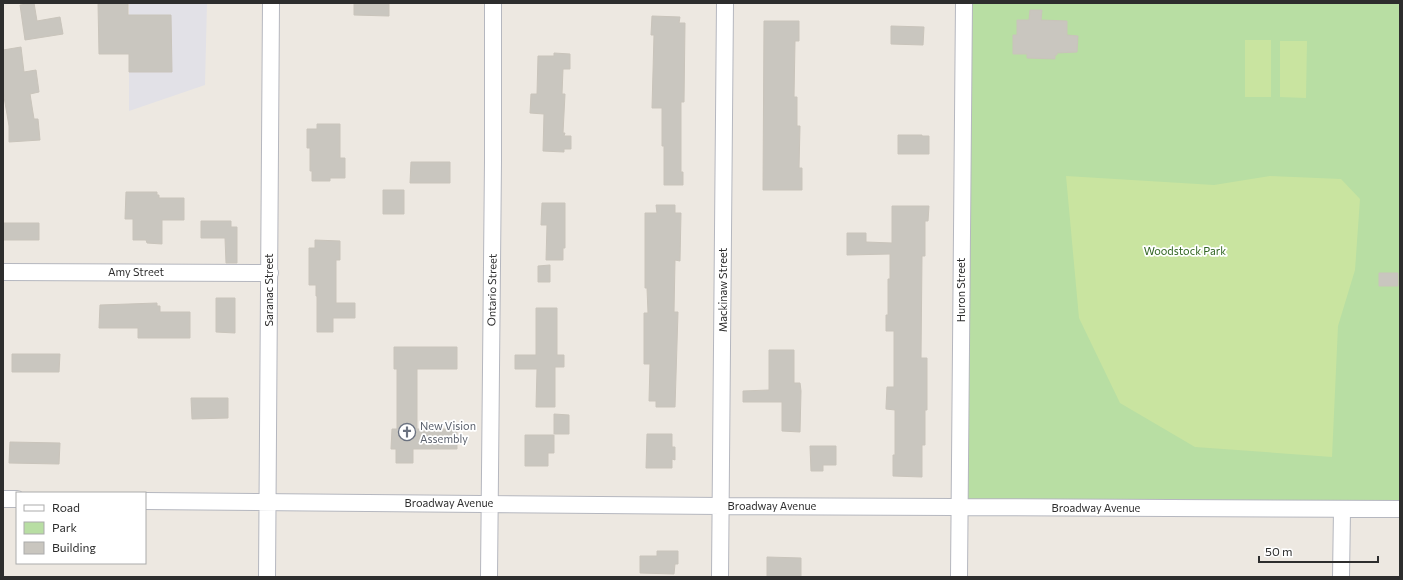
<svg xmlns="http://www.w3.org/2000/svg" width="1403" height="580" viewBox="0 0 1403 580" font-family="Commissioner,sans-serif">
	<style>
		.industrial { fill: #e2e1e7 }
		.green { fill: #b8dea3 }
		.pitch { fill: #c9e4a0 }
		.building { fill: #c9c6bf; stroke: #c9c4bb }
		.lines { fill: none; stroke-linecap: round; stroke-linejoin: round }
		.minor-casing { stroke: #b5b7bf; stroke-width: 18 }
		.minor { stroke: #fff; stroke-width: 16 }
		.labels { text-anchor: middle; stroke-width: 3.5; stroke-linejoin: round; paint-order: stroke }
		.park-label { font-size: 11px; fill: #316522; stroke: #fff }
		.street-label { font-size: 11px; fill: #2d2d2d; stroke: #fff }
		.worship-label { font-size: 11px; fill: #5b616d; stroke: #fff; text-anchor: start }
	</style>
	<rect width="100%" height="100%" fill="#ede8e1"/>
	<path class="industrial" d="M129,3h78l-2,82 -76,26z"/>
	<path class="green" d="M971,3h429v497h-432z"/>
	<path class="pitch" d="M1245,40h26v57h-26z
		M1280,41h27l-1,57 -26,-1z
		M1066,176l148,9 56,-9 71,3 19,20 -5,71 -17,56 -6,131 -137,-10 -75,-44 -41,-85z"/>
	<path class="building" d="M34,3l3,18 23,-4 3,17 -38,6 -5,-35z
		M98,3h30v12h43l1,57h-43v-18h-30z
		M354,3h35v13l-35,-1z
		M1030,10h12l-1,10 26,1v14l11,1 -1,16 -20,1v2h-2v4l-28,-1v-4h-14v-19h4v-15h12z
		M652,16l28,1 -1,6h6l-1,79h-3v70h2v13h-19v-39h-2v-38h-10l2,-73h-3z
		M764,21h35v20h-4l-1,56h3v29h3l-1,42h3v22h-39z
		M891,26l33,1 -1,18 -32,-1z
		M21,47l3,25 12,-2 3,22 -9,2 4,25h4l2,21 -31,2v-16l-6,-35v-41z
		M554,53l16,1v15h-7l-1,25h3l-2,39h2l-1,3h7v13h-7v3l-21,-1 1,-37 -14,-1 1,-19h6l1,-38h16z
		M317,124h23v34h5v20h-15v3h-18v-10h-2v-23h-3v-19h10z
		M898,135h24v1h7v18h-31z
		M411,162h39v21h-40z
		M383,190h21v24h-21z
		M126,192h31v3h2v3h25v22h-22v24l-15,-1 -1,-3h-13v-21h-8z
		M542,203h23v45h-2v12h-17l1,-35h-6z
		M656,205h19v8h6l-1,48 -5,-1 -1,52h4l-3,95h-19v-6h-7l1,-37h-6v-51h4l-1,-25h-2v-75h12z
		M892,206h37l-1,15h-3v35h-3l-1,102h6v52h-2v35h-3v32l-29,-1v-21h2v-45l-9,-1v-2l1,-20h7v-56h-8v-16h2v-36h2v-25l-43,1v-22h19v9l26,1z
		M201,221h30v6h6v36h-11l-1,-25h-24z
		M3,223h36v17h-36z
		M315,240l25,1v19h-4v43h19v15h-22v14h-16v-36h-1v-11h-7v-37h6z
		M550,265v17h-12v-16z
		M1379,273h19v13h-19z
		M216,298h19v35l-19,-1z
		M157,303v3h3v6h30v26h-52v-10h-39l1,-23z
		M536,308h21v47h7v12h-9v40h-19l1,-38h-22v-14h21z
		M394,347h63v22h-40v60h40v20h-44v14h-17v-14h-5l1,-20h5v-60h-3z
		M769,350h25v33h6l1,8 -1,41 -18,-1v-29h-39v-11l26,-1z
		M12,354h48l-1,18h-47z
		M191,398h37v20l-36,1z
		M554,414l15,1v19h-15z
		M647,434h25v13h3v13l-3,-1v9h-26z
		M525,435h29v18h-6v13h-23z
		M10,442l50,1 -1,21 -50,-1z
		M810,446h26v19h-13v6h-12z
		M657,551h21v13h-3l-1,10 -34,-1v-17h17z
		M767,557l34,1v19h-34z"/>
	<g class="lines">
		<g class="minor-casing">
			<path id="minor" d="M3,272l267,1
				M3,499h14
				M145,501l576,5 679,3
				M267,577l4,-574
				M489,577l4,-416v-158
				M720,577l5,-574
				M959,577l5,-574
				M1341,577l1,-67"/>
		</g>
		<use href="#minor" class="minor"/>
	</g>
	<defs>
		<g id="church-ring" transform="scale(0.9)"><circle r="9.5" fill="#fff" stroke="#6b7280" stroke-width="1.5"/><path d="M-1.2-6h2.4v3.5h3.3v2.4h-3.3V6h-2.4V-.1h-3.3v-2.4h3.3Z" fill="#6b7280"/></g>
	</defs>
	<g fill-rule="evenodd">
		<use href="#church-ring" x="407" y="432"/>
	</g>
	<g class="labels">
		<g class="park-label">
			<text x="1185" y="255">Woodstock Park</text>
		</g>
		<g class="street-label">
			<text x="136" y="276">Amy Street</text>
			<text transform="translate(269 290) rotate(-90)" y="4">Saranac Street</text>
			<text transform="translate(492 290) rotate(-89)" y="4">Ontario Street</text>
			<text transform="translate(723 290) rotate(-90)" y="4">Mackinaw Street</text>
			<text transform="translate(961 290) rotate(-90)" y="4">Huron Street</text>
			<text x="449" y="507">Broadway Avenue</text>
			<text x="772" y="510">Broadway Avenue</text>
			<text x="1096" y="512">Broadway Avenue</text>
		</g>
		<g class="worship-label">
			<text x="420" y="430">New Vision<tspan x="420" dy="13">Assembly</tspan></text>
		</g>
	</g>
	<rect width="1403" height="580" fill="none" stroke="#2d2d2d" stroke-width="8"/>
	<rect x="16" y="492" width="130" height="72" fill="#ffffff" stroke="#ababab"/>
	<rect x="24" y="505" width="20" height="6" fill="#ffffff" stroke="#ababab"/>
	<text x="52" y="512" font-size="12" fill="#2d2d2d">Road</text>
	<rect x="24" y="522" width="20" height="12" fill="#b8dea3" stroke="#ababab"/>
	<text x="52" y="532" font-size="12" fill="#2d2d2d">Park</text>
	<rect x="24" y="542" width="20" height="12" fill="#c9c6bf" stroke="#ababab"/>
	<text x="52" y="552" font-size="12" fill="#2d2d2d">Building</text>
	<path d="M1259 556v6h119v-6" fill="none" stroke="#2d2d2d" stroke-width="2"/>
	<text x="1265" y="556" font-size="12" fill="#2d2d2d" stroke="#ffffff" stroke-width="3" paint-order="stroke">50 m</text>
</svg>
